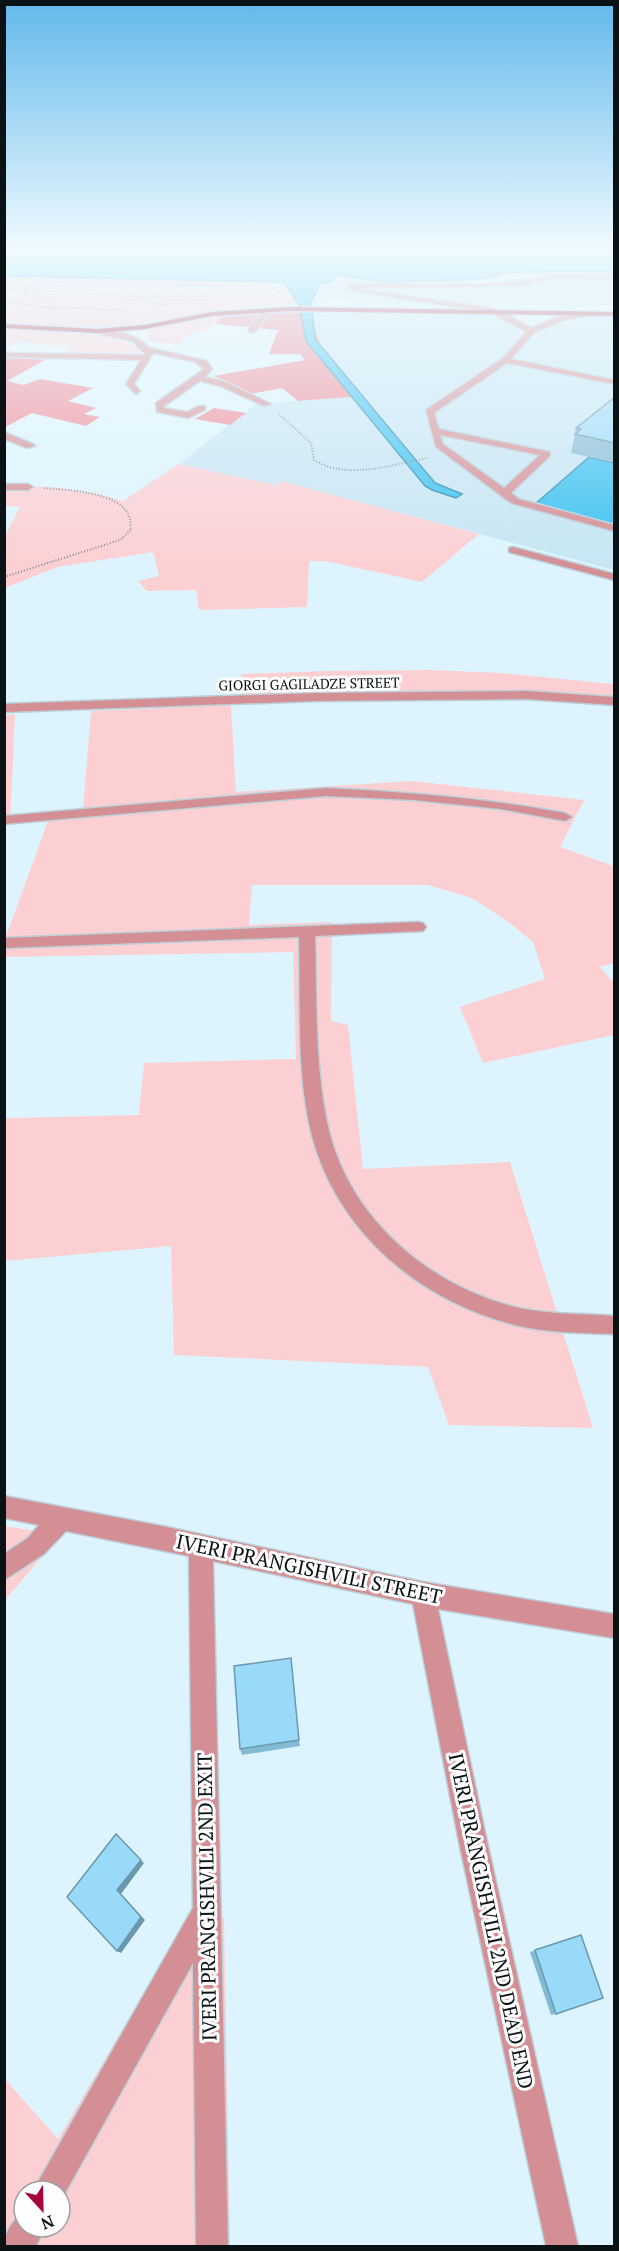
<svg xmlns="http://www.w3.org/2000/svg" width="619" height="2251" viewBox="0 0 619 2251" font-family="'PT Serif',serif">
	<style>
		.built { fill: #c7e5f3 }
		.green { fill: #fcd0d3; fill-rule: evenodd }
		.forest { fill: #f18793 }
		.water { fill: #3ac1f0; stroke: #2c8caf; stroke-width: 1.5 }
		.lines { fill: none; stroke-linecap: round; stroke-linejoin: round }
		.minor-casing { stroke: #bbd0d9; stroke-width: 3 }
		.major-casing { stroke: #bbd0d9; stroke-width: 3 }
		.path-far1 { stroke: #798990; stroke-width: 1.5; stroke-dasharray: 1 2; stroke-linecap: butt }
		.path { stroke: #798990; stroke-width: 2; stroke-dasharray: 1 2; stroke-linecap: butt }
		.minor { fill: #d48f95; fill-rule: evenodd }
		.major { fill: #af324b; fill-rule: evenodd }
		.wall { fill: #83bbd4 }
		.shaded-wall { fill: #6a99ad }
		.building { fill: #98daf7; stroke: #6a99ad; stroke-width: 1.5 }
		.labels { text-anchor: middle; stroke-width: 6; stroke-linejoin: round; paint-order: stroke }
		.far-street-label { font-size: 14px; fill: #0a1216; stroke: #fdfdfd }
		.near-street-label { font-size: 20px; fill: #0a1216; stroke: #fdfdfd }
	</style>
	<rect width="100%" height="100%" fill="#ddf4fe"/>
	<path class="built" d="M564,271l50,1v32l-22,3 -124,-3 -4,3 -92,-4 -35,-4 -10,1 -5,4h-24l-5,-11 -29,-9v-3l20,1 53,-7 49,7 94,-3 27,-6z
		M336,311l153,1 10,3 19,12 2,8 13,2 14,-9 31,-8 19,-3h17v253l-332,-89 -6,4 -97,-21 77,-60 104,-8 -43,-57 -7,-27z"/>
	<path class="green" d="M4,276l260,5v3l26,6 8,14 -62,4 -120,19 -105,-2 -6,-2z
		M227,314l-24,19 -9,-1 -16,12 -27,-2 -5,-10 6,-5z
		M5,329c44,2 93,0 134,18l2,4 -9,4 -67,-1 6,-7 -56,-5 -10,10z
		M179,464l97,21 5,-4 198,53 -57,48 -97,-21h-16l-2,46 -108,3 -3,-20 -49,1 -9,-10 21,-5 -6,-24 -95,15 -53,21v-52l15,-29 -15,-1v-21c41,1 79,4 118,16z
		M429,670l72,3 113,11v12c-123,-8 -247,-6 -371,0l-2,-22 88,-3z
		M231,705l5,87 176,-11 172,19 -24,47 54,19v97l-14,4 14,16v52l-131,28 -23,-56 85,-28 -12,-37 -23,-19 -38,-25 -44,-13h-176l-3,40 83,-3 -1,99 17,4 15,144 147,-7 83,266 -144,-3 -21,-58 -254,-12 -3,-109 -166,15v-143l134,-3 5,-52 152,-4 -3,-107 -288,5 -1,-22 3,-1 45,-124 31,-1 8,-98z
		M15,714l-5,110h-5v-109z
		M5,1526l56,9 -56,65z
		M224,1918l6,328h-225l-1,-168 54,61 128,-218zM24,2191h36v36h-36z"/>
	<path class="forest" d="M310,312l11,35 40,49 -63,5 -16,-13 -32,6 -36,-18 91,-16 -5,-6h-31l9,-24 -63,-6 8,-8 14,-3z
		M5,356l45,1 -43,24 17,4 16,-6 53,9 -25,13 28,7 -12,6 16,3 -14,9 -54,-13 -27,14v-20l2,-2h-3z
		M214,408l32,5 -16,12 -35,-6z"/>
	<path class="water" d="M5,250h609v22l-50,-1 -57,2 -27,6 -94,3 -49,-7 -5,6 -12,3 -9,18 4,37 120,144 27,11 -6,4 -24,-8 -7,-4 -119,-145 -7,-37 -15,-22 -279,-6z
		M589,457l25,6v62l-80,-20z"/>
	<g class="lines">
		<g class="minor-casing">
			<path id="minor" d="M550,275h64v4h-64l-23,6 -44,2 -128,1 135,20 13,3 28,17 26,-11 35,-6v4l-30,6 -28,12 -23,26 103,21v4l-107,-21 -73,50 5,16 111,23v4l-39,37 8,6 95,26v6l-103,-28 -75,-56 -10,-37 77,-52 23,-26 -37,-20 -143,-22 2,-5 14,-2c61,0 128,7 188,-8zM440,435l100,20 -36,33 -61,-44z
				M265,308l7,2 -17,22h-6v-4z
				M97,329c19,2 39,4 53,19l57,13 5,8 -7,8 21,5 45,22 -7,2 -44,-20 -20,-5 -36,25v2l23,4 12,-6h6v4l-17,8 -31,-6 -1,-9 48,-34 -9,-7 -42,-9 -19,31 6,7 -4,3 -10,-10 15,-24 -137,-3v-4l142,2 -14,-14 -38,-8 -1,-2z
				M4,432l29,12 2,2 -8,2 -23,-9z
				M4,484h24l5,3 -5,3h-24z
				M513,547l101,27v6l-105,-28v-4z
				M526,691l88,6v8l-88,-6 -210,2 -312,11v-8l312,-11z
				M326,788c81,4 159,10 239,25l7,4 -7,4 -64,-12 -87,-9 -88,-4 -322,28v-8z
				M418,922l5,1 3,4 -3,4 -108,5c2,65 -1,131 14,195 22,88 99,154 186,176 32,8 66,6 99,9v18c-32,-1 -67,-1 -99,-9 -97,-25 -179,-94 -204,-193 -15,-63 -10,-131 -12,-195l-295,11v-10z
				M4,1496l158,30 261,56 191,32v24l-176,-29 49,233 91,404h-32l-87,-404 -46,-238 -200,-43 15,685h-32l-3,-283 -133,239v-11h-27l160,-283 -4,-352 -123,-25 -22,23 -40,26v-26l24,-16 11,-13 -35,-7z
				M24,2213v14h21l-9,19h-32c0,-11 9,-28 20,-33z"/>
		</g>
		<g class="major-casing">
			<path id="major" d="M290,307l324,5v4l-324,-5 -78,5 -67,13 -48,4 -93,-5v-4l93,5 48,-4 67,-13z"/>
		</g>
		<path class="path-far1" d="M4,287l42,12 9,9
			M15,289l44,-7 201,4 22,6
			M24,289l98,7h87
			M138,297l18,7 12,1
			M4,302l51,6 72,2"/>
		<path class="path" d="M279,414l32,29 3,17c34,21 78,4 114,-2
			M4,577l116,-37 11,-10c-1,-4 0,-10 -2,-14 -10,-25 -63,-26 -86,-28"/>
		<use href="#minor" class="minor"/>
		<use href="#major" class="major"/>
	</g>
	<path class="wall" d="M615,397v66l-44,-10 5,-25z
		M299,1740l1,6 -58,9 -2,-6z
		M581,1935l-25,79 -5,1 -21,-63z"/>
	<path class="shaded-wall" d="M141,1860l3,3 -23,31 24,26 -24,33 -4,-2v-61z"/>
	<path class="building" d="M615,397v46l-40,-9 6,-5 -5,-1z
		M291,1658l8,82 -59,9 -6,-83z
		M116,1834l25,26 -24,30 24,27 -24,34 -50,-54z
		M581,1935l22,63 -47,16 -21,-64z"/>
	<linearGradient id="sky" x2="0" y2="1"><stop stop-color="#62b9eb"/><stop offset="0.44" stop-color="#f0faff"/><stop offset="1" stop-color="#f0faff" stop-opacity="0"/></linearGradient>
	<rect width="619" height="565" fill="url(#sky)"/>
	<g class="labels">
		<g class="far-street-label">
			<text transform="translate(309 684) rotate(-1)" y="5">GIORGI GAGILADZE STREET</text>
		</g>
		<g class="near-street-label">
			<text transform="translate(309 1569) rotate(12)" y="7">IVERI PRANGISHVILI STREET</text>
			<text transform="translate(207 1897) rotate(-91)" y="7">IVERI PRANGISHVILI 2ND EXIT</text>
			<text transform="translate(491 1921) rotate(78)" y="7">IVERI PRANGISHVILI 2ND DEAD END</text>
		</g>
	</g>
	<rect width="619" height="2251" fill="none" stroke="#0a1216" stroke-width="12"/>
	<g transform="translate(42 2209) rotate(158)"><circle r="28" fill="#fdfdfd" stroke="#9c9fa1" stroke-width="1.5"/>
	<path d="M0-4.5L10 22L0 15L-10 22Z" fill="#a4083a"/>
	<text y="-9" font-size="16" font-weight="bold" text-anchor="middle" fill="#0a1216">N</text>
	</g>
</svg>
